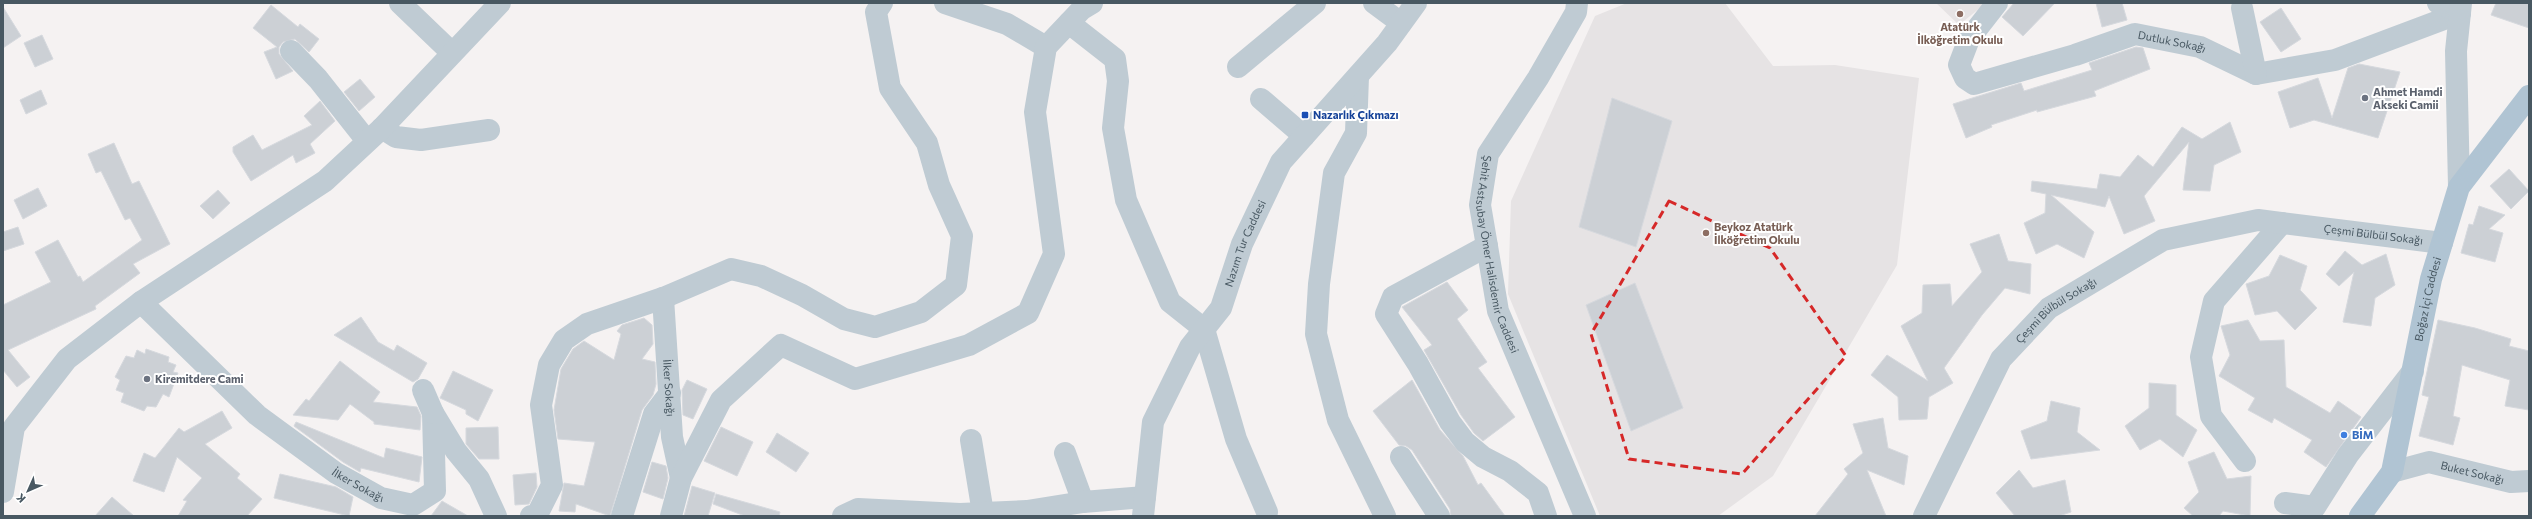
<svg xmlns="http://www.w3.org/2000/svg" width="2532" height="519" viewBox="0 0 2532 519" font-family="Commissioner,sans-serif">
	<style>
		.education { fill: #e6e3e4 }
		.building { fill: #ccd0d5; stroke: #d6d9de }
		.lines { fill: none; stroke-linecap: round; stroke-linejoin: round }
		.minor { stroke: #bfcbd3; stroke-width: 22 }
		.major { stroke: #b0c4d3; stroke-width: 22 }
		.marked { fill: none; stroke: #d62828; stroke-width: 3; stroke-dasharray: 8 5; stroke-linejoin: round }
		.education-dot { fill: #8d6e63; stroke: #fff; stroke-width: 1.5 }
		.worship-dot { fill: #6b7280; stroke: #fff; stroke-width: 1.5 }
		.transit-dot { fill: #1a4fb4; stroke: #fff; stroke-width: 1.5 }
		.shop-dot { fill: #3f7fe0; stroke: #fff; stroke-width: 1.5 }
		.labels { text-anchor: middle; stroke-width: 4; stroke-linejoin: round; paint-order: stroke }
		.education-label { font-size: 11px; font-weight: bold; fill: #785e54; stroke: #fff }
		.street-label { font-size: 11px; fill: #485862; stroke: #fff }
		.worship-label { font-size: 11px; font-weight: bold; fill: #5b616d; stroke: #fff; text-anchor: start }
		.transit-label { font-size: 11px; font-weight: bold; fill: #164399; stroke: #fff; text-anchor: start }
		.shop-label { font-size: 11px; font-weight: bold; fill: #366cbe; stroke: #fff; text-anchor: start }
	</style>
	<rect width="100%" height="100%" fill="#f5f2f2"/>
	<path class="education" d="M1627,3h98l48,63 62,-1 84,13 -22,187 -124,211 -55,40h-118l-92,-222 3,-93 84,-185z
		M1936,3h50l-27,22z"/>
	<path class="building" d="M2014,3h41l-32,33 -21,-19z
		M2096,3h26l5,17 -25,7z
		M2496,3h33v25l-38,-13z
		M271,5l27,22 2,-3 19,15 -10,13 -14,-13 -12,3 -4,5v7l14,17 -17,8 -12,-27 13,-5 -24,-19z
		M3,7l18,29 -18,12z
		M2281,8l20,31 -20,13 -21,-30z
		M42,35l11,24 -18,8 -11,-24z
		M2136,47l7,1 7,21 -56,22 2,5 -59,16v-2l-46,15 1,2 -26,11 -13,-34 68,-21 3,8 68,-21 -3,-7z
		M2359,64l41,8 -22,66 -64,-18 -24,8 -12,-36 40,-14 14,40 16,-50z
		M360,79l15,18 -16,14 -15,-19z
		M41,90l6,14 -21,10 -6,-14z
		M1612,98l60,23 -36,126 -57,-20z
		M320,101l15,20 -25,23 5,9 -19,10 -3,-8 -42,26 -18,-29v-5l20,-12 9,15 50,-25 -8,-9z
		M2230,122l11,30 -27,13 -4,26 -27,-1 6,-48 -45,54 11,25 -31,13 -15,-38 -4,11 -54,-12 43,37 -10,26 -27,-14 -21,10 -12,-31 21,-10 1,-19 -15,-3 1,-10 65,8 3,-15 20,3 18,-22 15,12 29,-40 20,12z
		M114,143l18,41 7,-3 31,63 -37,20 7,9 -45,33 1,3 -88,41 22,27 -13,10 -14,-17v-65l48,-23 -16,-30 23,-12 20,37 2,-1 3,6 59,-42 -12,-22 -5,2 -24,-49 -5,2 -8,-19z
		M2509,169l20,22 -18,18 -21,-23z
		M38,188l9,18 -24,13 -9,-19z
		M218,190l12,13 -17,16 -13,-13z
		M2479,206l26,9 -16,14 14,4 -8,29 -34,-9 8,-29 4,1z
		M18,227l6,17 -21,7v-19z
		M1999,234l9,27 23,3 -1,30 -25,-6 -23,27 -38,53 9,15 -24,14 -2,22 -28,1 -1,-23 -27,-22 16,-20 41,26 -27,-55 21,-13 1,-28 27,-1 2,22 30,-34 -12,-28z
		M2345,251l17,14 24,-11 9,31 -20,13 -4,28 -28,-4 11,-50 -15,14 -13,-12z
		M2280,255l27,11 -7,24 17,18 -22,22 -18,-19 -22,4 -9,-31 23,-8z
		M1447,282l21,28 -11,9 30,43 -9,6 37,49 -32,24 -9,-8 -13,-18 -37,-65 8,-5 -30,-38z
		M1635,283l48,125 -52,23 -45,-126z
		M361,317l17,25 16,9 3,-6 30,18 -9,16 -5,3 -79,-47z
		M644,318l8,7 1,19 -11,15 13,3 1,22 -3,11 -11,15 -32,106 -34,-12 -1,8 -16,-1 5,-28 20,3 11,-44 -37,-3 -4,-29 7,-41 12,-20 11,-8 30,19 7,-26 -4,-3 5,-6z
		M2248,320l12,21 24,-1 2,47 44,26 8,-12 23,16 -35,50 -22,-15 8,-12 -38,-22 -2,5 -24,-13 7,-12 -36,-22 11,-21 -9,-29z
		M2438,320l37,8 36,11 -2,7 20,5v59l-24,-4 5,-26 -48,-15 -9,51 7,2 -7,27 -34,-9 10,-39 -7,-2z
		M146,349l23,8 -1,5 8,3 -3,7 5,1 -9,24 -6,-3 -7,13 -9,-1 -3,5 -23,-9 3,-9 -8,-3 4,-10 -5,-3 11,-21 8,2 3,-8 8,4z
		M340,361l40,31 -7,10 44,5 4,9 -1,14 -46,-6v-2l-24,-18 -12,16 -45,-5 13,-16 3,2z
		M453,371l40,19 -15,31 -12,-7v-4l-26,-12z
		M687,380l20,9 -14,30 -10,-4 -1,-25z
		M1412,380l28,50 23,26 15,29 3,-2 24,33h-54l-1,-7 -38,-59 -6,-4 -7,-1 -26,-34z
		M2149,383l27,2v30l21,15 -14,27 -23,-18 -20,11 -15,-24 24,-18z
		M2051,401l29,7 -3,24 23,18 -69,9 -10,-28 26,-10z
		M222,411l10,17 -27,16 35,30 -3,4 25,21 -15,17h-69l9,-15 -4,-1 19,-22 -25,-21 -13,35 -31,-11 11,-28 11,5 24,-30 5,4z
		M1883,418l5,30 20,8 -4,29 -37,-15 19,46h-71l33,-42 -4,-5 19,-16 -10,-29z
		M296,422l88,36 2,-10 36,9 -3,25 -58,-14 -1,4 -17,-10 -49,-36z
		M498,427l1,32h-20l-13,-15v-16z
		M721,427l32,15 -16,34 -33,-15z
		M777,433l32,20 -13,19 -30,-20z
		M2214,452l13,27 24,-3 -1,40 -27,-5 -4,5h-26l-9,-8 15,-16 -11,-30z
		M652,462l14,4 2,12 -5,21 -20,-7z
		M2019,470l14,18 32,-8 6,32 -12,4h-44l-19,-23z
		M536,473l1,14 -8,17 -14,1 -2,-30z
		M280,474l56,13 17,10 -4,19 -75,-18z
		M692,486l23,7 -7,23h-24z
		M716,494l64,18 -1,4h-34l-32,-12z
		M112,497l22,19h-39z
		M442,501l26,15h-37z"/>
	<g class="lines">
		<g class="minor">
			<path d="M400,3l51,49"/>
			<path d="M945,3l62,21 39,23"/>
			<path d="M1374,3l27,20"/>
			<path id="s1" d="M1577,3l-1,9 -38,66 -50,76 -8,51 18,106 87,205"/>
			<path id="s2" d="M1997,3l-28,36 -10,26 6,13 9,6 101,-29 60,-21 65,13 56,27 79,-14 125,-47"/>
			<path d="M2438,3l22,10"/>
			<path d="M2242,8l14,66"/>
			<path d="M1069,23l46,36 3,22 -5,47 13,72 44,102 34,27 32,110 31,73"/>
			<path d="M291,51l27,28 49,62"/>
			<path d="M1238,67l77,-64"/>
			<path d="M1358,76l-2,57 -22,40 -15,111 -3,50 22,86 47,96"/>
			<path d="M1261,99l43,37"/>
			<path d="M382,128l14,9 25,3 68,-10"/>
			<path d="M2459,187l-3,-136 5,-48"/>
			<path d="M1487,246l-94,51 -7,17 32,50 32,58 15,20 18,15 27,14 28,22 8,23"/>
			<path id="s3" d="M663,298l9,139 9,41"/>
			<path id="s4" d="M141,302l116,113 79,58 45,25 32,7 22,-14 -2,-78 23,38 23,28 17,37"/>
			<path d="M423,390l10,23"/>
			<path d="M971,440l12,73"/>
			<path d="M1065,453l18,49"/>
			<path d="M1401,457l38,59"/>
			<path d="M2245,461l-34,-45 -10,-59 13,-56 68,-78"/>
			<path id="s5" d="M2392,472l37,-10 82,20 18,-1"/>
			<path d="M3,492l11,-65 53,-68 74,-57 184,-121 57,-53 118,-125"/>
			<path d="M2285,503l30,4 33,-52 65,-84"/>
			<path d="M531,516l6,-1 15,-30 -11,-80 8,-40 15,-25 23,-16 76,-26 68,-29 30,7 41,19 42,24 31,8 46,-15 35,-27 6,-49 -23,-51 -12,-42 -37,-55 -14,-76 6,-9"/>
			<path d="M622,516l32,-102 16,-21"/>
			<path d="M671,516l10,-38 40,-78 60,-55 74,34 114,-34 59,-32 26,-59 -19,-142 11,-65 36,-38 10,-6"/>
			<path d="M843,516l15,-7 102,5 67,-3 56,-9 62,-5"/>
			<path id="s6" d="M1143,516l10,-94 37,-75 31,-39 21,-64 39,-82 106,-119 29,-40"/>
			<path id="s7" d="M1924,516l77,-157 48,-51 114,-68 95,-20 184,23"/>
		</g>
		<path class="major" id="s8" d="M2360,516l32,-44 39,-193 28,-92 70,-91"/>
	</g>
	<path class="marked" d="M1669,201l101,47 76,108 -104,118 -113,-15 -38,-125z"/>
	<g class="education-dot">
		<circle cx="1960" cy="14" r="4"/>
		<circle cx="1706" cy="233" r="4"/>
	</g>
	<g class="worship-dot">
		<circle cx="2365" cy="98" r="4"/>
		<circle cx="147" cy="379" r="4"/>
	</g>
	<rect class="transit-dot" x="1301" y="111" width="8" height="8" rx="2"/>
	<circle class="shop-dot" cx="2344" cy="435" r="4"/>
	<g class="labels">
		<g class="education-label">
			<text x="1960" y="31">Atatürk<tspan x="1960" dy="13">İlköğretim Okulu</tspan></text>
			<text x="1714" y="231" text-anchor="start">Beykoz Atatürk<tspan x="1714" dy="13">İlköğretim Okulu</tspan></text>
		</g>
		<g class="street-label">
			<text dy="4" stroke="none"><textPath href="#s2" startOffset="305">Dutluk Sokağı</textPath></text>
			<text dy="4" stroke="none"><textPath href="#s7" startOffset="591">Çeşmi Bülbül Sokağı</textPath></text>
			<text dy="4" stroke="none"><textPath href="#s6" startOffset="297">Nazım Tur Caddesi</textPath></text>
			<text dy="4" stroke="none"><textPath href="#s1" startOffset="279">Şehit Astsubay Ömer Halisdemir Caddesi</textPath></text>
			<text dy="4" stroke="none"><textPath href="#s8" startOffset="231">Boğaz İçi Caddesi</textPath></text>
			<text dy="4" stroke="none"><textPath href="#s7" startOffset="249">Çeşmi Bülbül Sokağı</textPath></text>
			<text dy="4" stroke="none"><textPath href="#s3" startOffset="90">İlker Sokağı</textPath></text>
			<text dy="4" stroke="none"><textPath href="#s5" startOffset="83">Buket Sokağı</textPath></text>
			<text dy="4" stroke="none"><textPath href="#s4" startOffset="285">İlker Sokağı</textPath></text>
		</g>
		<g class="worship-label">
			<text x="2373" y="96">Ahmet Hamdi<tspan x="2373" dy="13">Akseki Camii</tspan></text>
			<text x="155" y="383">Kiremitdere Cami</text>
		</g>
		<g class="transit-label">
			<text x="1313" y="119">Nazarlık Çıkmazı</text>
		</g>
		<g class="shop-label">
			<text x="2352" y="439">BİM</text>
		</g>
	</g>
	<rect width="2532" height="519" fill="none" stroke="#485862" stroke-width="8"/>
	<g transform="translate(28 491) rotate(225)" stroke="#ffffff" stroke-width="3" paint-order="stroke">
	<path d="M0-3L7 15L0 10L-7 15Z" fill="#485862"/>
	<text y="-6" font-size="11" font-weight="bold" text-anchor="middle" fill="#485862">K</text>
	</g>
</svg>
